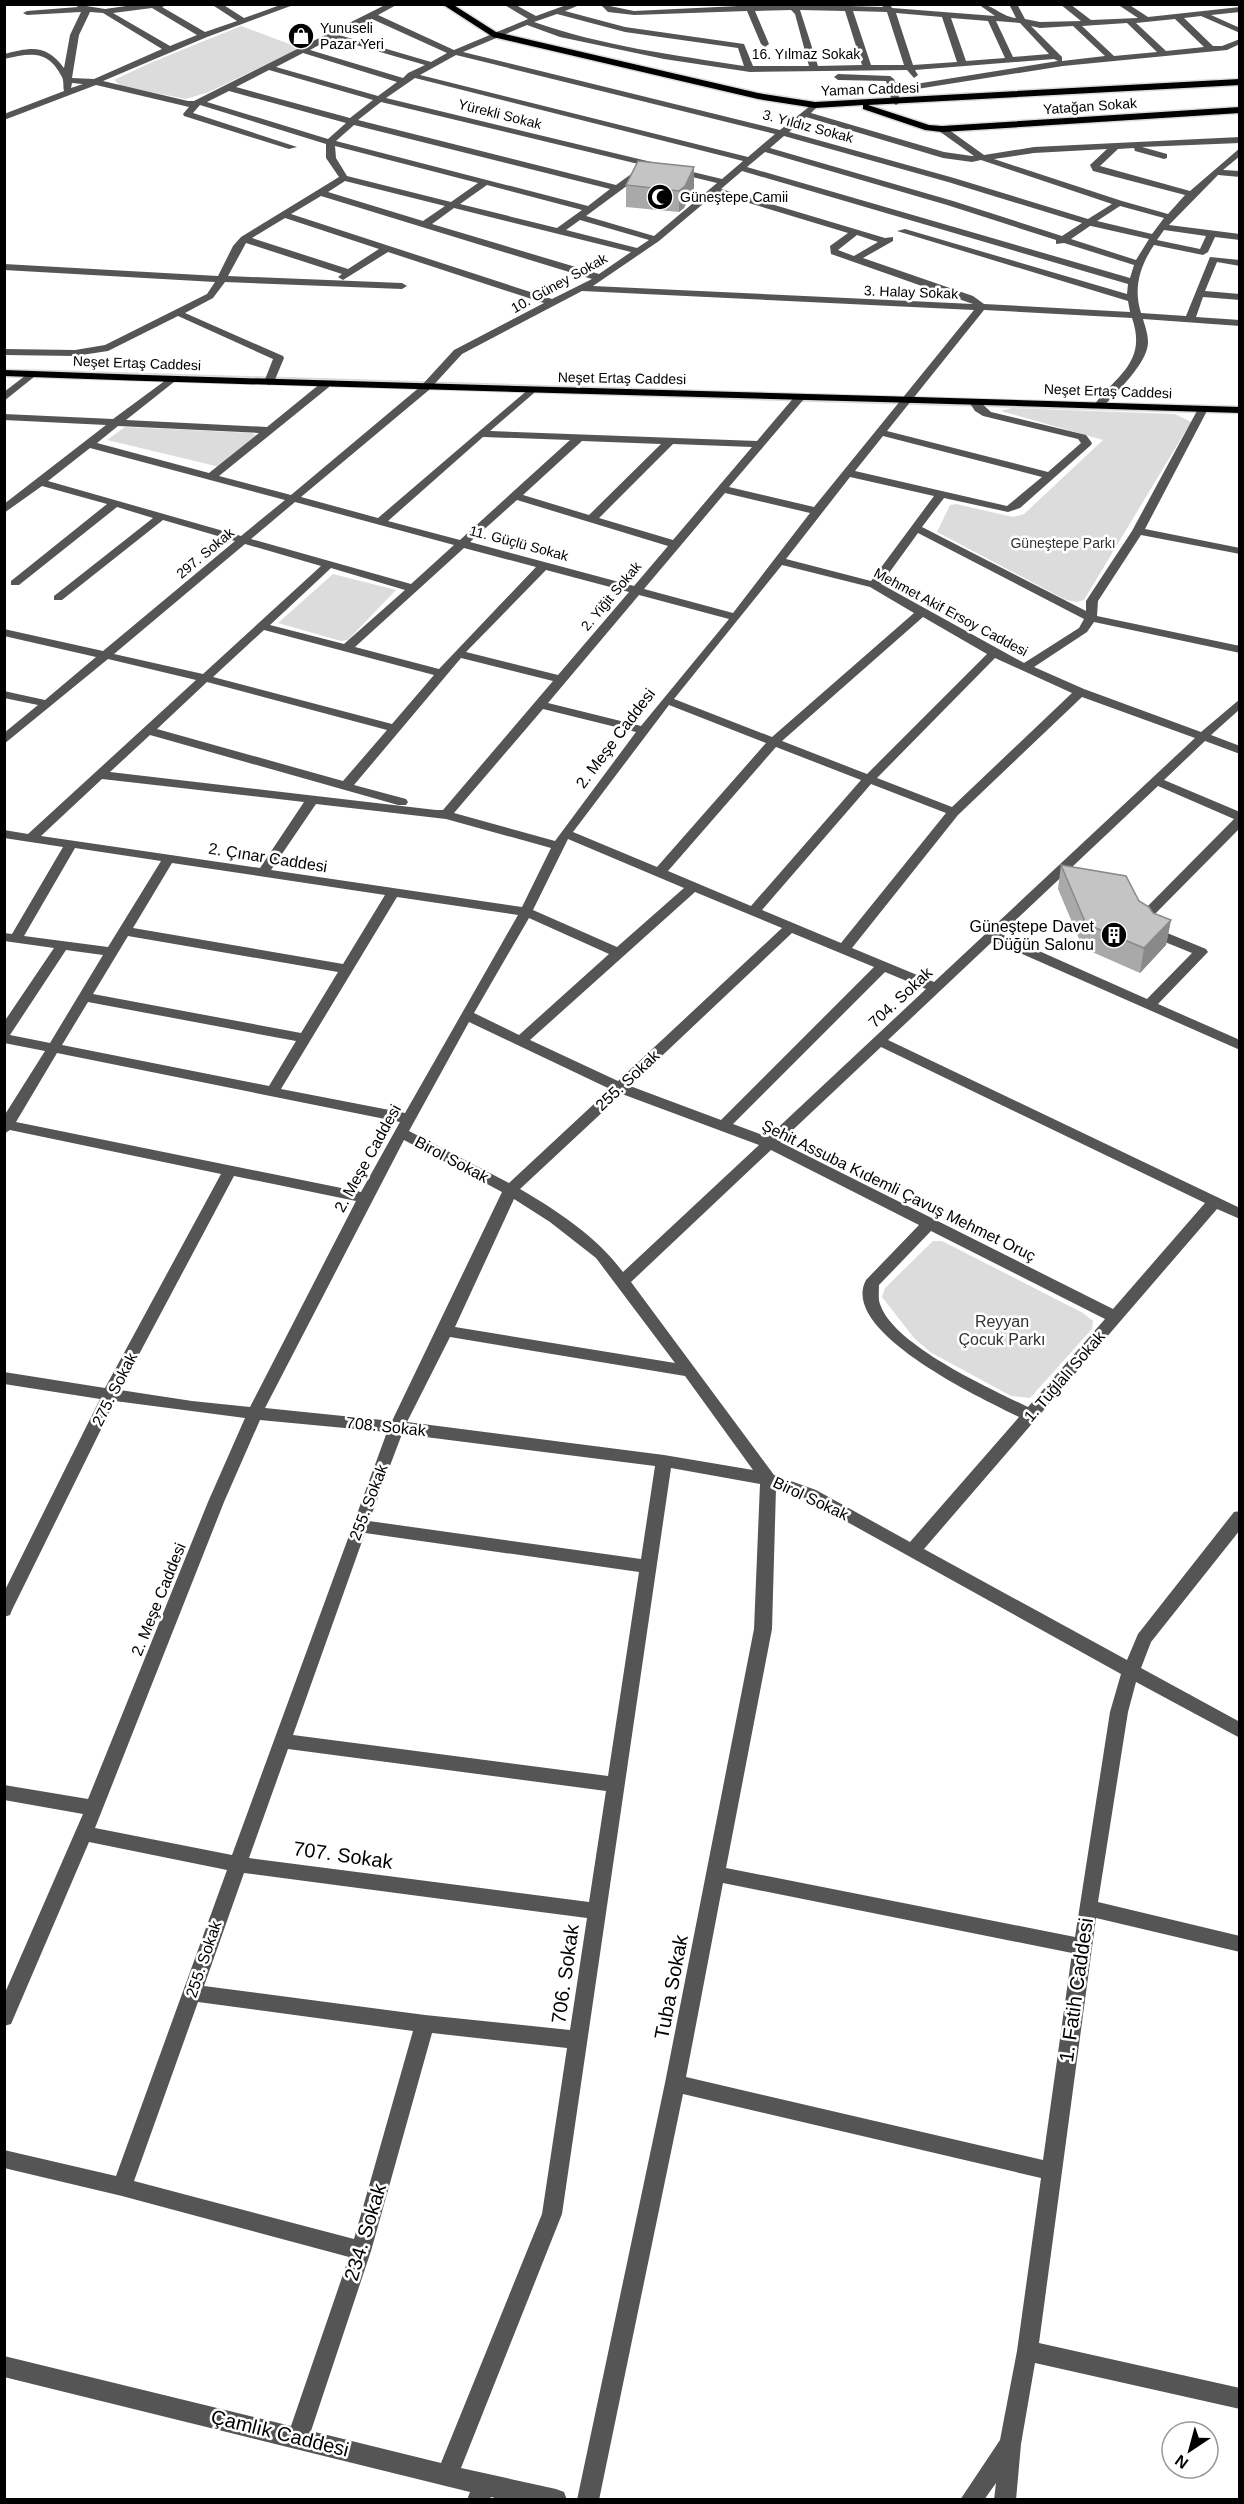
<svg xmlns="http://www.w3.org/2000/svg" width="1244" height="2504" viewBox="0 0 1244 2504" font-family="Arial,sans-serif">
	<style>
		.green { fill: #dcdcdc }
		.lines { fill: none; stroke-linecap: round; stroke-linejoin: round }
		.major-casing { stroke: #dbdbdb; stroke-width: 3 }
		.minor { fill: #555; fill-rule: evenodd }
		.major { fill: #000; fill-rule: evenodd }
		.wall { fill: #a9a9a9 }
		.shaded-wall { fill: #898989 }
		.building { fill: #c4c4c4; stroke: #898989; stroke-width: 1.5 }
		.labels { text-anchor: middle; stroke-width: 5; stroke-linejoin: round; paint-order: stroke }
		.far-poi-label { font-size: 14px; fill: #000; stroke: #fff; text-anchor: start }
		.far-street-label { font-size: 14px; fill: #000; stroke: #fff }
		.far-park-label { font-size: 14px; fill: #333; stroke: #fff }
		.street-label { font-size: 16px; fill: #000; stroke: #fff }
		.poi-label { font-size: 16px; fill: #000; stroke: #fff; text-anchor: end }
		.park-label { font-size: 16px; fill: #333; stroke: #fff }
		.near-street-label { font-size: 20px; fill: #000; stroke: #fff }
	</style>
	<rect width="100%" height="100%" fill="#fff"/>
	<path class="green" d="M241,26l59,22 -91,44 -23,7 -65,-13 -7,-6 36,-17z
		M1012,408l163,6 16,8 -107,178 -7,2 -11,-2 -129,-68 13,-27 6,-1 57,13 11,-3 79,-74 -102,-29z
		M125,427l128,6 4,4 -37,30 -113,-27z
		M333,574l63,16 -48,50 -7,1 -63,-18z
		M933,1241h9l141,72 10,8 -1,8 -62,69 -19,-2 -81,-44 -16,-14 -32,-41 3,-9z"/>
	<g class="lines">
		<g class="major-casing">
			<path id="major" d="M442,4h10l44,28 262,61 57,9 425,-23v6l-372,20 61,20 13,1 298,-19v6l-298,19 -17,-2 -62,-21v-4l-48,3 -57,-9 -265,-62z
				M4,370c412,15 824,23 1236,37v6c-412,-14 -824,-22 -1236,-37z"/>
		</g>
		<path class="minor" d="M74,4l31,5 35,-5h30l-8,3 43,25 32,-11 -26,-17h11l22,14 39,-14h13l-89,33 -104,44 85,20h6l193,-97h11l-20,11 76,35 74,-31 -25,-15h11l22,12 33,-12h13l-17,7 60,16 119,17 9,22h56l-14,-52 -4,-4 -36,1 14,33 -4,3 -4,-3 -14,-33 -113,4 -26,-3 -8,-8 34,7 147,-7 102,3 -2,-3h9l2,4 103,8 -17,-12c15,0 24,13 38,14l-7,-14h8l8,15 15,3 41,-1 -21,-17h10l21,16 47,-2 -21,-14h11l20,13 92,-10v5l-29,3 29,13v5l-39,-17 -17,2 29,28h9l18,-7v5l-13,6 -164,16 -165,26 2,10 -4,3 -4,-3 -6,-21 -48,-1 -4,-3 4,-3 52,2 4,3 3,8 161,-26 -4,-2 -139,11 3,5 -4,3 -7,-8 -157,2 -86,-13 -104,-22 -33,-12 -64,27 317,78 35,-28 4,3 -8,8 133,39 28,4h2l-35,-25v-4h6l39,28 50,-8 206,-10v6l-98,4 25,7v4l-3,1 -29,-8 -1,-3 -16,1 -18,17 90,25 50,-43v8l-17,14 17,1v6l-22,-2 -49,50 71,9v6l-25,-3 -7,15 -5,3 -49,-10c-14,21 -21,43 -13,68l45,3 24,-59 30,3v6l-23,-4 -12,29 35,3v6l-37,-3 -7,20 44,3v6l-97,-7c2,7 5,15 5,23 0,21 -31,49 -45,65l-4,1 -5,-3c24,-31 53,-43 38,-87l-148,-8 -97,121 161,41 33,-29 -3,-4 -95,-23 -8,-5 -6,-9 1,-2h8l13,12 95,23 6,8 -1,2 -71,63 -12,4 -64,-14 -22,29 164,84v-10l46,-70 66,-122 9,-2 1,2 -63,120 95,19v6l-99,-19 -43,66 -1,15 143,30v7l-146,-31 -7,10 -53,35 50,22 117,43 39,-33v10l-29,26 29,11v8l-35,-13 -41,39 76,32v16l-87,88 7,14 46,19 2,3 -50,52 82,36v10l-247,-109 -105,99 352,168v11l-23,-10 -293,340 203,111 11,-26 96,-122 6,-1v19l-89,112 -10,26 99,54v16l-104,-56 -8,30 -30,190 142,34v16l-144,-34 -57,425 201,45v21l-205,-46 -14,81 -5,56h-22l2,-17 -12,17h-24l40,-60 17,-89 24,-173 -358,-84 -84,406h-22l88,-417 89,-454 6,-145 -89,-16 -109,746 -101,254 95,21 8,3 3,8h-65l-11,-3 -2,3h-22l3,-8 -466,-115v-21l287,70 58,-169 -227,-61 -118,-28v-18l112,26 111,-306 -138,-28 -78,182 -7,2v-31l79,-181 -79,-14v-15l84,14 120,-297 37,-84 -130,-17 -103,209 -2,5 -6,2v-25l96,-193 -96,-15v-12l101,16 116,-214 -211,-44 -6,4v-18l41,-65 -41,-8v-21l50,-74 -50,-7v-8l8,1 51,-87 -59,-9v-8l24,4 168,-154 -88,-21 -104,85v-11l34,-28 -34,-7v-7l41,9 51,-43 -92,-21v-7l99,22 132,-110 -72,-21 -101,80h-8v-4l99,-78 -36,-11 -98,78h-8v-4l96,-77 -65,-18 -38,27v-9l102,-79 -102,-5v-6l109,5 57,-42 5,3 -1,2 -48,38 141,7 54,-44h8v4l-110,89 72,19 130,-109 33,-36 90,-47 -156,-51 -45,28 -5,-3 4,-3 -96,-31 -18,33 174,7 5,3 -5,3 -177,-7 -12,16 -28,15 98,43 1,2 -10,24 -5,3 -5,-3 9,-23 -95,-43 -70,35 -33,5 -71,-1v-6l71,1 30,-5 102,-51 8,-12 -211,-12v-6l214,12 15,-30 8,-9 98,-60 -13,-19v-14l-126,-39 -7,8 104,34 -8,2 -105,-33 -1,-2 6,-7 -93,-22 -92,35v-6l60,-23c-1,-4 0,-10 -2,-14 -14,-28 -32,-24 -58,-18v-5c28,-7 42,-10 60,14l6,-33 11,-23 -54,3 -4,-2 4,-2 51,-4zM152,8l45,27 -27,11 -57,-33zM800,10l45,1 17,54 -44,1zM853,11l34,1 17,53h-33zM90,12l13,1 59,36 -68,30 -22,-1 7,-43zM896,13l46,4 15,45 -44,3zM557,14l68,18 113,16 6,18c-70,-11 -142,-20 -210,-44zM951,18l37,3 17,37 -39,3zM372,19l75,34 -16,9 -92,-27zM1175,19l29,28 -38,4 -30,-28zM996,21l24,2 29,31 -36,3zM1127,23l30,29 -43,4 -32,-30zM1031,26l9,2 33,-2 32,30 -43,5v-4zM332,38l93,27 -17,8 -5,5 -93,-28zM303,53l94,29 -19,14 -102,-29zM456,55l319,79 -27,23 -328,-82zM269,70l104,30 -23,18 -114,-31zM415,78l328,83 -21,18 -336,-81zM72,83l11,1 -12,4zM229,91l117,32 -18,16 -121,-37zM381,102l336,81 -63,53 -68,-20 61,-45v-4h-6l-25,18 -258,-65zM806,117l137,41 29,4 9,-2 131,44 -24,15 -134,-41 -165,-46zM354,125l256,64 -22,17 -252,-65zM784,136l164,46 134,41 -20,13 -109,-35 -183,-53zM335,146l143,37 -27,19 -104,-26 -11,-18zM1107,149l-17,16 3,6 92,24 -17,19 -46,-13 -128,-42 40,-6zM765,152l182,53 109,35v4l8,-1 70,22 -4,13 -383,-111zM742,171l386,113 -1,10 -222,-65 -8,2 231,70 2,11 -146,-8 -11,-8 -110,-38 30,-17v-4l-8,1 -164,-49zM345,181l100,25 -22,15 -95,-29zM487,185l95,25 -25,18 -97,-24zM716,193l132,40 -18,13 1,8 142,50 -380,-18 66,-45zM321,196l271,83 -40,20 -261,-85zM1120,206l44,12 -12,16 -55,-13zM454,208l177,44 -32,22 -167,-50zM285,218l94,31 -31,20 -96,-31zM580,220l69,20 -12,8 -71,-18zM1090,226h1l58,13 -13,21 -65,-21zM1164,230l42,6 -6,13 -43,-9zM857,235l21,7 -24,14 -16,-6zM582,291l392,19 -160,197 -85,-20 75,-88v-4h-8l-39,46 -267,-10 44,-38v-4l-4,-1 -152,130 -77,-21 128,-107 33,-36zM118,426l141,7 -50,40 -112,-30zM883,436l159,41 -35,29 -152,-35zM483,437l87,3 -110,100 -72,-19zM582,441l79,3 -72,71 -66,-20zM673,444l79,3 -79,93 -74,-22zM90,448l195,52 -44,36 -193,-55zM850,477l84,19 -63,85 -85,-22zM725,493l85,20 -77,100 -89,-24zM517,500l151,46 -34,40 -164,-44zM295,502l159,43 -43,39 -160,-45zM918,533l166,86 -5,9 -55,35 -143,-79zM245,544l76,22 -118,108 -89,-20zM464,548l72,19 -97,102 -84,-22zM782,565l88,22 44,26 -142,124 -98,-38zM331,568l74,22 -61,54 -74,-19zM546,570l83,22 -71,83 -92,-23zM639,595l90,24 -88,107 -93,-23zM923,617l64,37 -120,120 -85,-33zM264,630l170,45 -42,49 -179,-47zM461,658l92,23 -110,129h-7l-326,-38 40,-37 248,70h8l2,-3 -2,-3 -52,-14zM995,658l77,35 -120,114 -75,-29zM207,682l180,48 -44,51 -186,-52zM1082,697l113,41 -261,244 -82,-34 106,-133zM669,705l97,38 -109,124 -84,-35zM543,709l93,23 -81,109 -101,-28zM776,747l85,33 -110,126 -83,-35zM102,779l202,23 -44,66 -219,-32zM871,784l75,29 -105,130 -79,-33zM1158,786l76,33 -95,96 11,21 42,17 -45,46 -146,-65zM316,804l130,15 105,29 -29,59 -251,-37zM568,839l116,49 -67,59 -84,-37zM75,848l86,13 -53,86 -84,-11zM172,863l213,32 -42,69 -210,-36zM695,892l87,36 -164,153 -88,-41zM397,897l121,18 -113,198 -124,-24zM529,918l80,36 -90,81 -45,-22zM792,933l82,34 -153,153 -91,-34zM128,936l210,36 -37,61 -208,-39zM66,950l37,5 -53,88 -40,-8zM885,972l41,17 -158,148 -35,-13zM88,1002l208,39 -27,45 -207,-41zM469,1022l141,67 -101,94 -100,-52zM881,1047l324,156 -92,106 -333,-167zM57,1053l343,69 -39,70 -345,-70zM622,1094l137,51 -136,127c-27,-36 -64,-60 -103,-83zM404,1140l98,52 -110,229 -127,-13zM771,1150l148,75 -53,55c-28,52 119,120 153,137l-109,125 -94,-52 -42,-15 -143,-193zM234,1176l122,25 -106,206 -58,-6 -72,-11zM514,1199l36,23 46,36 79,105 -220,-36zM931,1231l174,88 -77,88c-37,-18 -135,-62 -148,-103 -2,-5 -1,-13 -1,-19zM450,1337l235,39 68,94 -89,-15 -257,-33zM260,1420l127,12 -155,423 -137,-27 129,-326zM402,1434l253,32 -14,93 -272,-38zM776,1488l28,10 317,176 -11,38 -35,225 -349,-69 46,-239zM365,1533l274,39 -31,204 -315,-41zM288,1749l318,42 -17,111 -340,-44zM244,1873l343,45 -17,112 -145,-15 -221,-29zM723,1883l349,70 -29,207 -357,-83zM198,2002l215,29 -59,208 -220,-58zM432,2033l135,15 -25,166 -101,249 -130,-32 60,-180z
			M30,372l5,3 -1,2 -30,24v-9z"/>
		<use href="#major" class="major"/>
	</g>
	<path class="wall" d="M694,167v21l-10,20 -5,4 -53,-5v-22z
		M1061,865l78,36 14,12 18,7 -5,25 -26,28 -57,-25 -25,-59z"/>
	<path class="shaded-wall" d="M694,167v21l-10,20 -5,4v-21z
		M1171,920l-5,25 -26,28 4,-25z"/>
	<path class="building" d="M638,161l56,6 -9,19 -6,5 -53,-6z
		M1061,865l65,11 13,25 10,6 4,6 18,7 -27,28 -58,-24z"/>
	<defs>
		<g id="shop-disc" transform="scale(1.35)"><circle r="9.5" fill="#000" stroke="#fff"/><path d="M-5-2.5h2.3a2.7 3.5 0 0 1 5.4 0H5L5.5 6h-11ZM-1.5-2.5h3a1.5 2.3 0 0 0-3 0Z" fill="#fff"/></g>
		<g id="mosque-disc" transform="scale(1.35)"><circle r="9.5" fill="#000" stroke="#fff"/><path d="M3.5-4.9A6 6 0 1 0 3.5 4.9A5 5 0 1 1 3.5-4.9Z" fill="#fff"/></g>
		<g id="building-disc" transform="scale(1.35)"><circle r="9.5" fill="#000" stroke="#fff"/><path d="M-4-6H4V6H1V3H-1V6H-4ZM-2.5-4.3h1.7v1.8h-1.7ZM.8-4.3h1.7v1.8H.8ZM-2.5-1h1.7V.8h-1.7ZM.8-1h1.7V.8H.8Z" fill="#fff"/></g>
	</defs>
	<g fill-rule="evenodd">
		<use href="#shop-disc" x="301" y="36"/>
		<use href="#mosque-disc" x="660" y="197"/>
		<use href="#building-disc" x="1114" y="935"/>
	</g>
	<g class="labels">
		<g class="far-poi-label">
			<text x="320" y="33">Yunuseli<tspan x="320" dy="16">Pazar Yeri</tspan></text>
			<text x="680" y="202">Güneştepe Camii</text>
		</g>
		<g class="far-street-label">
			<text x="806" y="59">16. Yılmaz Sokak</text>
			<text transform="translate(870 89) rotate(-2)" y="5">Yaman Caddesi</text>
			<text transform="translate(1090 106) rotate(-4)" y="5">Yatağan Sokak</text>
			<text transform="translate(500 114) rotate(14)" y="5">Yürekli Sokak</text>
			<text transform="translate(808 126) rotate(15)" y="5">3. Yıldız Sokak</text>
			<text transform="translate(559 283) rotate(-29)" y="5">10. Güney Sokak</text>
			<text transform="translate(911 292) rotate(2)" y="5">3. Halay Sokak</text>
			<text transform="translate(137 363) rotate(2)" y="5">Neşet Ertaş Caddesi</text>
			<text transform="translate(622 378) rotate(1)" y="5">Neşet Ertaş Caddesi</text>
			<text transform="translate(1108 391) rotate(2)" y="5">Neşet Ertaş Caddesi</text>
			<text transform="translate(519 543) rotate(15)" y="5">11. Güçlü Sokak</text>
			<text transform="translate(205 553) rotate(-40)" y="5">297. Sokak</text>
			<text transform="translate(611 596) rotate(-50)" y="5">2. Yiğit Sokak</text>
			<text transform="translate(951 612) rotate(28)" y="5">Mehmet Akif Ersoy Caddesi</text>
		</g>
		<g class="far-park-label">
			<text x="1063" y="548">Güneştepe Parkı</text>
		</g>
		<g class="street-label">
			<text transform="translate(615 738) rotate(-53)" y="6">2. Meşe Caddesi</text>
			<text transform="translate(268 857) rotate(9)" y="6">2. Çınar Caddesi</text>
			<text transform="translate(900 997) rotate(-43)" y="6">704. Sokak</text>
			<text transform="translate(627 1080) rotate(-43)" y="6">255. Sokak</text>
			<text transform="translate(367 1158) rotate(-61)" y="6">2. Meşe Caddesi</text>
			<text transform="translate(452 1159) rotate(28)" y="6">Birol Sokak</text>
			<text transform="translate(899 1190) rotate(26)" y="6">Şehit Assuba Kıdemli Çavuş Mehmet Oruç</text>
			<text transform="translate(1064 1376) rotate(-49)" y="6">1. Tuğlalı Sokak</text>
			<text transform="translate(114 1389) rotate(-63)" y="6">275. Sokak</text>
			<text transform="translate(386 1426) rotate(6)" y="6">708. Sokak</text>
			<text transform="translate(811 1498) rotate(25)" y="6">Birol Sokak</text>
			<text transform="translate(368 1502) rotate(-69)" y="6">255. Sokak</text>
			<text transform="translate(158 1599) rotate(-68)" y="6">2. Meşe Caddesi</text>
			<text transform="translate(203 1959) rotate(-71)" y="6">255. Sokak</text>
		</g>
		<g class="poi-label">
			<text x="1094" y="932">Güneştepe Davet<tspan x="1094" dy="18">Düğün Salonu</tspan></text>
		</g>
		<g class="park-label">
			<text x="1002" y="1327">Reyyan<tspan x="1002" dy="18">Çocuk Parkı</tspan></text>
		</g>
		<g class="near-street-label">
			<text transform="translate(343 1855) rotate(8)" y="7">707. Sokak</text>
			<text transform="translate(565 1974) rotate(-82)" y="7">706. Sokak</text>
			<text transform="translate(671 1987) rotate(-79)" y="7">Tuba Sokak</text>
			<text transform="translate(1076 1990) rotate(-82)" y="7">1. Fatih Caddesi</text>
			<text transform="translate(365 2232) rotate(-73)" y="7">234. Sokak</text>
			<text transform="translate(280 2433) rotate(14)" y="7">Çamlık Caddesi</text>
		</g>
	</g>
	<rect width="1244" height="2504" fill="none" stroke="#000000" stroke-width="12"/>
	<g transform="translate(1190 2450) rotate(216)"><circle r="28" fill="#ffffff" stroke="#999999" stroke-width="1.5"/>
	<path d="M0-4.5L10 22L0 15L-10 22Z" fill="#000000"/>
	<text y="-9" font-size="16" font-weight="bold" text-anchor="middle" fill="#000000">N</text>
	</g>
</svg>
